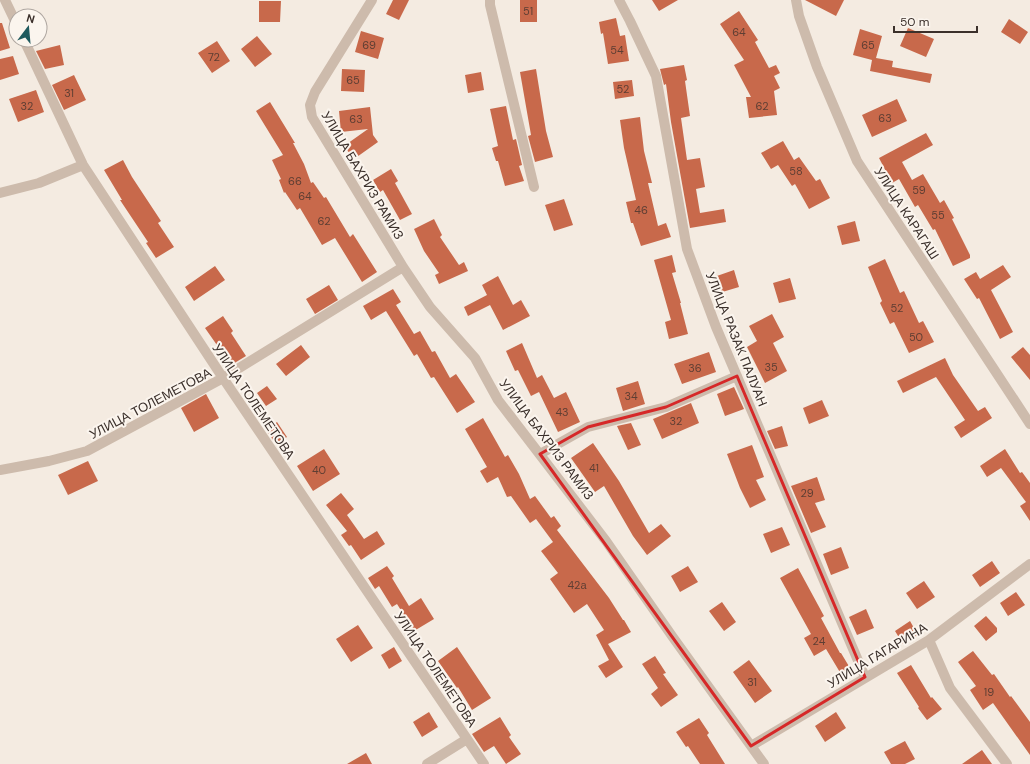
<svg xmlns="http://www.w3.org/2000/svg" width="1030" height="764" viewBox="0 0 1030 764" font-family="'DM Sans',sans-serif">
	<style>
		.building { fill: #c8694b }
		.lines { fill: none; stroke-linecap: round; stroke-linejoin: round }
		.minor { stroke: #cdbbac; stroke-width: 10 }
		.marked { fill: none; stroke: #d62828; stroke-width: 3; stroke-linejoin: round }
		.labels { text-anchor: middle; stroke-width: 4; stroke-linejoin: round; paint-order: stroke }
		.number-label { font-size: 11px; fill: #5e3e33 }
		.street-label { font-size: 13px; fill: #3b302b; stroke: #fbf5ee }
	</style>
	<rect width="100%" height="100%" fill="#f4ebe1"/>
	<path class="building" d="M393,0h16l-10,20 -13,-6z
		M520,0h17v22h-17z
		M652,0h26l-19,11z
		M805,0h39l-8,16z
		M259,1h22l-1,21h-21z
		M739,11l19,29 -3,2 14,26 7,-3 4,8 -6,3 6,12 -6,3 3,24 -28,3 -3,-21h5l-17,-32 10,-5 -24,-36z
		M616,18l4,18 5,-1 4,26 -21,3 -5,-31 -2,1 -2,-12z
		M1009,19l19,13 -8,12 -19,-12z
		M0,23h2l8,25 -10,3z
		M908,28l26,11 -8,18 -26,-11z
		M860,29l22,7 -6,22 17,3 -1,6 40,7 -2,9 -60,-12 2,-11 -19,-5z
		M361,31l23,7 -6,21 -23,-7z
		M257,36l15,18 -17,13 -14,-18z
		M217,41l13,20 -18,12 -14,-20z
		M60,45l4,20 -19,4 -9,-18z
		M13,56l6,18 -19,6v-21z
		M684,65l3,15 -2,1 5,35 -9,2 6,42 13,-2 5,29 -9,2 4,24 24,-4 2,13 -36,6 -19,-106 -5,-38 -2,1 -4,-16z
		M342,69l23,1 -1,22 -23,-1z
		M536,69l10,62 7,26 -18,5 -7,-26 3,-1 -11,-63z
		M481,72l3,18 -16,3 -3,-18z
		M74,75l12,25 -22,10 -12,-25z
		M632,80l2,16 -19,3 -2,-17z
		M36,90l8,22 -26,10 -9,-23z
		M897,99l10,22 -35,16 -10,-22z
		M270,102l25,41h-2l11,21 7,19 2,-1 11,16 2,-1 24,40 3,-3 24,38 -15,10 -27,-44 -13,7 -22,-37 -3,2 -12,-18 -1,1 -5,-13 2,-1 -9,-19 11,-5 -27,-44z
		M506,106l7,34 3,-1 6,26 -3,1 5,15 -19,5 -7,-25h-2l-4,-13 6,-2 -8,-37z
		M370,107l3,28 5,7 -24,17 -10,-13 24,-17 -27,3 -2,-21z
		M640,117l4,34 8,32h-4l10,43 8,-3 5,14 -30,9 -8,-23h-2l-5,-21 10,-2 -12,-52 -4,-28z
		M926,133l7,12 -31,17 10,18 11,-6 17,29 4,-3 10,18 -2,1 18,36v3l-17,8 -18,-37 -2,1 -15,-25 -3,2 -16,-28 -7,4 -13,-25z
		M783,141l11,19 5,-3 17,24 4,-2 10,19 -21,11 -14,-25 -3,2 -14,-21 -7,4 -10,-16z
		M123,160l9,17 29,44 -3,2 16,24 -18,11 -10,-15 2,-1 -28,-42h2l-18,-30z
		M391,169l7,12 -3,2 17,31 -12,6 -17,-30 -3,2 -7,-12z
		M564,199l9,26 -19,6 -9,-26z
		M434,219l8,16 -2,2 19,28 5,-3 4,9 -29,13 -4,-9 4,-2 -15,-22 -10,-22z
		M855,221l5,20 -18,4 -5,-19z
		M672,255l4,17 -4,1 9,30h-1l8,31 -19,5 -4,-17 6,-2 -17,-60z
		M885,259l15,34 4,-2 15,32 4,-2 11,21 -25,11 -15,-31 -4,2 -10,-21 2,-2 -14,-34z
		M1003,265l8,12 -20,13 22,42 -13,7 -21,-41 -2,1 -13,-20 12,-7 4,7z
		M215,266l10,14 -31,21 -9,-14z
		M734,270l5,17 -20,6 -5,-16z
		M498,276l15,29 8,-5 9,16 -27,14 -13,-25 -22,11 -4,-9 23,-12 -5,-10z
		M790,278l6,21 -17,4 -6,-20z
		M329,285l9,15 -23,14 -9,-15z
		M393,289l8,13 -5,3 18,29 6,-3 12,21 3,-1 15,27 6,-4 19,28 -18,11 -23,-36 -3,1 -14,-24 -3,2 -28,-45 -15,9 -8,-14z
		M772,314l12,23 -11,6 14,28 -22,12 -18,-36 10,-6 -8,-15z
		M223,316l10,15 -2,2 15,23 -18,11 -11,-17 2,-2 -14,-20z
		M522,343l15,35 5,-3 12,23 12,-6 14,30 -22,10 -19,-40 -8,4 -13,-26 -3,1 -9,-20z
		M301,345l9,12 -24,19 -10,-12z
		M1023,347l7,8v25l-19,-23z
		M709,352l7,20 -34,12 -8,-20z
		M945,358l8,17 25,36 7,-4 7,11 -31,20 -7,-11 11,-7 -29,-43 -33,16 -6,-12z
		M638,381l7,23 -22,7 -7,-23z
		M267,386l10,13 -11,7 -9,-13z
		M734,387l10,22 -19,7 -8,-22z
		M206,394l13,24 -25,14 -13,-24z
		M822,400l7,16 -20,8 -6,-16z
		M691,403l8,20 -37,16 -9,-20z
		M483,418l22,39 3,-2 11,19 11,25 5,-3 16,22 3,-2 7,10 -4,4 52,68 14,22h1l7,12 -23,12 15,23 -17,11 -8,-12 11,-6 -13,-25 8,-5 -17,-26 -13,9 -24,-34 8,-6 -17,-22 12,-9 -17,-23 -6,4 -19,-27 -4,1 -9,-20 -11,6 -7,-12 7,-4 -22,-38z
		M277,422l10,15 -11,7 -10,-14z
		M631,423l10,22 -13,5 -11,-24z
		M782,426l6,20 -13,3 -8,-18z
		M593,443l26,38 30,52 12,-9 10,12 -24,19 -14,-19 -29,-50 -9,6 -24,-34z
		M752,445l12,32 -8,3 10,20 -16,8 -10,-20 -13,-34z
		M324,449l16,25 -27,17 -16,-25z
		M1005,449l15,24 2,-1 8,11v38l-10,-15 6,-4 -25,-34 -14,9 -7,-11z
		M88,461l10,20 -30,14 -10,-20z
		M817,477l8,23 -10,3 11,24 -15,6 -20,-47z
		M341,493l13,16 -7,6 17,24 13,-8 8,13 -24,16 -10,-15 -2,1 -8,-11 6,-4 -21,-26z
		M782,527l8,18 -19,8 -8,-19z
		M841,547l8,21 -18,7 -8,-21z
		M992,561l8,12 -20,14 -8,-12z
		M387,566l7,10 -2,2 17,28 12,-8 13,21 -20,12 -17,-27 -5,3 -13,-21 -4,3 -7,-11z
		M688,566l10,16 -18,10 -9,-16z
		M798,568l26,48 -3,2 19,35h1l9,15 -9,6 -15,-25 -12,7 -10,-18 7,-4 -31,-56z
		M924,581l11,16 -18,12 -11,-16z
		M1016,592l9,13 -17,11 -8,-13z
		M722,602l14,20 -12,9 -15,-20z
		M866,609l8,19 -17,7 -8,-18z
		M986,616l11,12v4l-11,9 -12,-15z
		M910,621l8,14 -15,9 -8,-13z
		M358,625l15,23 -22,14 -15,-23z
		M394,647l8,14 -13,8 -8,-14z
		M457,647l34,51 -19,12 -14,-23 -1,1 -19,-27z
		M973,651l19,24 2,-1 16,23 1,-1 19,26v33l-37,-52 -10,7 -13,-20 6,-4 -18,-24z
		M655,656l11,17 -3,1 15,21 -17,12 -10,-13 7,-6 -16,-24z
		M749,660l23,31 -17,12 -22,-31z
		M911,665l20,33 1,-1 10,12 -15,11 -9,-12 1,-1 -22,-34z
		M429,712l9,15 -16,10 -9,-15z
		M836,712l10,16 -21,14 -10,-16z
		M500,717l11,18 -2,2 12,17 -15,10 -12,-18 -10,6 -12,-18z
		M699,718l10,15 -2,2 18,29h-25l-12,-18 -2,1 -10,-15z
		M905,741l10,18 -10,5h-14l-7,-12z
		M982,750l10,14h-30z
		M366,753l6,11h-25z"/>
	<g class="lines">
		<path class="minor" d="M5,0l11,23
			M372,0l-57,92 -5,13 2,12 91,150 27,40 45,51 23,42 108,141 66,95 92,128
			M490,0v5l44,182
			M619,0l11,21 26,55 31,173 29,78 149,350
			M796,0l3,16 18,51 40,94 173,263
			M24,40l59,125 140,213 261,386
			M0,193l39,-10 44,-18
			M540,454l48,-27 78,-20 71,-31
			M0,470l49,-9 38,-10 136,-73 180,-111
			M929,640l21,48 57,76
			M751,746l178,-106 101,-76
			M427,764l40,-25"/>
	</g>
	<path class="marked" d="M737,376l128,301 -114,69 -211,-292 48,-27 78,-20z"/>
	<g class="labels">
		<g class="number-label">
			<text x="528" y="15">51</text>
			<text x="739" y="36">64</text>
			<text x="369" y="49">69</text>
			<text x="868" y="49">65</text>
			<text x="617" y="54">54</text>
			<text x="214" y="61">72</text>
			<text x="353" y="84">65</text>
			<text x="623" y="93">52</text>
			<text x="69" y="97">31</text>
			<text x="27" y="110">32</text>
			<text x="762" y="110">62</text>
			<text x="885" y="122">63</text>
			<text x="356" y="123">63</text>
			<text x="796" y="175">58</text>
			<text x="295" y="185">66</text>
			<text x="919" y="194">59</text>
			<text x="305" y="200">64</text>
			<text x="641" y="214">46</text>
			<text x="938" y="219">55</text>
			<text x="324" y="225">62</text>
			<text x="897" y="312">52</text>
			<text x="916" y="341">50</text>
			<text x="771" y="371">35</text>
			<text x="695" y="372">36</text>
			<text x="631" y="400">34</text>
			<text x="562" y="416">43</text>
			<text x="676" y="425">32</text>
			<text x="594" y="472">41</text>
			<text x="319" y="474">40</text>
			<text x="807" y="497">29</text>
			<text x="577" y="589">42а</text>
			<text x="819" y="645">24</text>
			<text x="752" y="686">31</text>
			<text x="989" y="696">19</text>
		</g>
		<g class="street-label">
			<text transform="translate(363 175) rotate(59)" y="5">УЛИЦА БАХРИЗ РАМИЗ</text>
			<text transform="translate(907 213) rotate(57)" y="5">УЛИЦА КАРАГАШ</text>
			<text transform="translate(737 339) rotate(68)" y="5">УЛИЦА РАЗАК ПАЛУАН</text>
			<text transform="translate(254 401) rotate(56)" y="5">УЛИЦА ТОЛЕМЕТОВА</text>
			<text transform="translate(150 403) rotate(-28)" y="5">УЛИЦА ТОЛЕМЕТОВА</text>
			<text transform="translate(547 439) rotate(53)" y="5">УЛИЦА БАХРИЗ РАМИЗ</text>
			<text transform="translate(877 655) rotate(-31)" y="5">УЛИЦА ГАГАРИНА</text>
			<text transform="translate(436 669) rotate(56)" y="5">УЛИЦА ТОЛЕМЕТОВА</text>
		</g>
	</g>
	<g transform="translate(28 28) rotate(16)"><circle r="19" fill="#fbf5ee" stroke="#aea6a0"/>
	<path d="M0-3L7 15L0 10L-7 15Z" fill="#1f5a5e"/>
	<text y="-6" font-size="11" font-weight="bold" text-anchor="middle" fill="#3b302b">N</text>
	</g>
	<path d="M894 26v6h83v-6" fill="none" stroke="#3b302b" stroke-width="2"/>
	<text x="900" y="26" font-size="12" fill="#3b302b" stroke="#fbf5ee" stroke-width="3" paint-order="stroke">50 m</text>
</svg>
